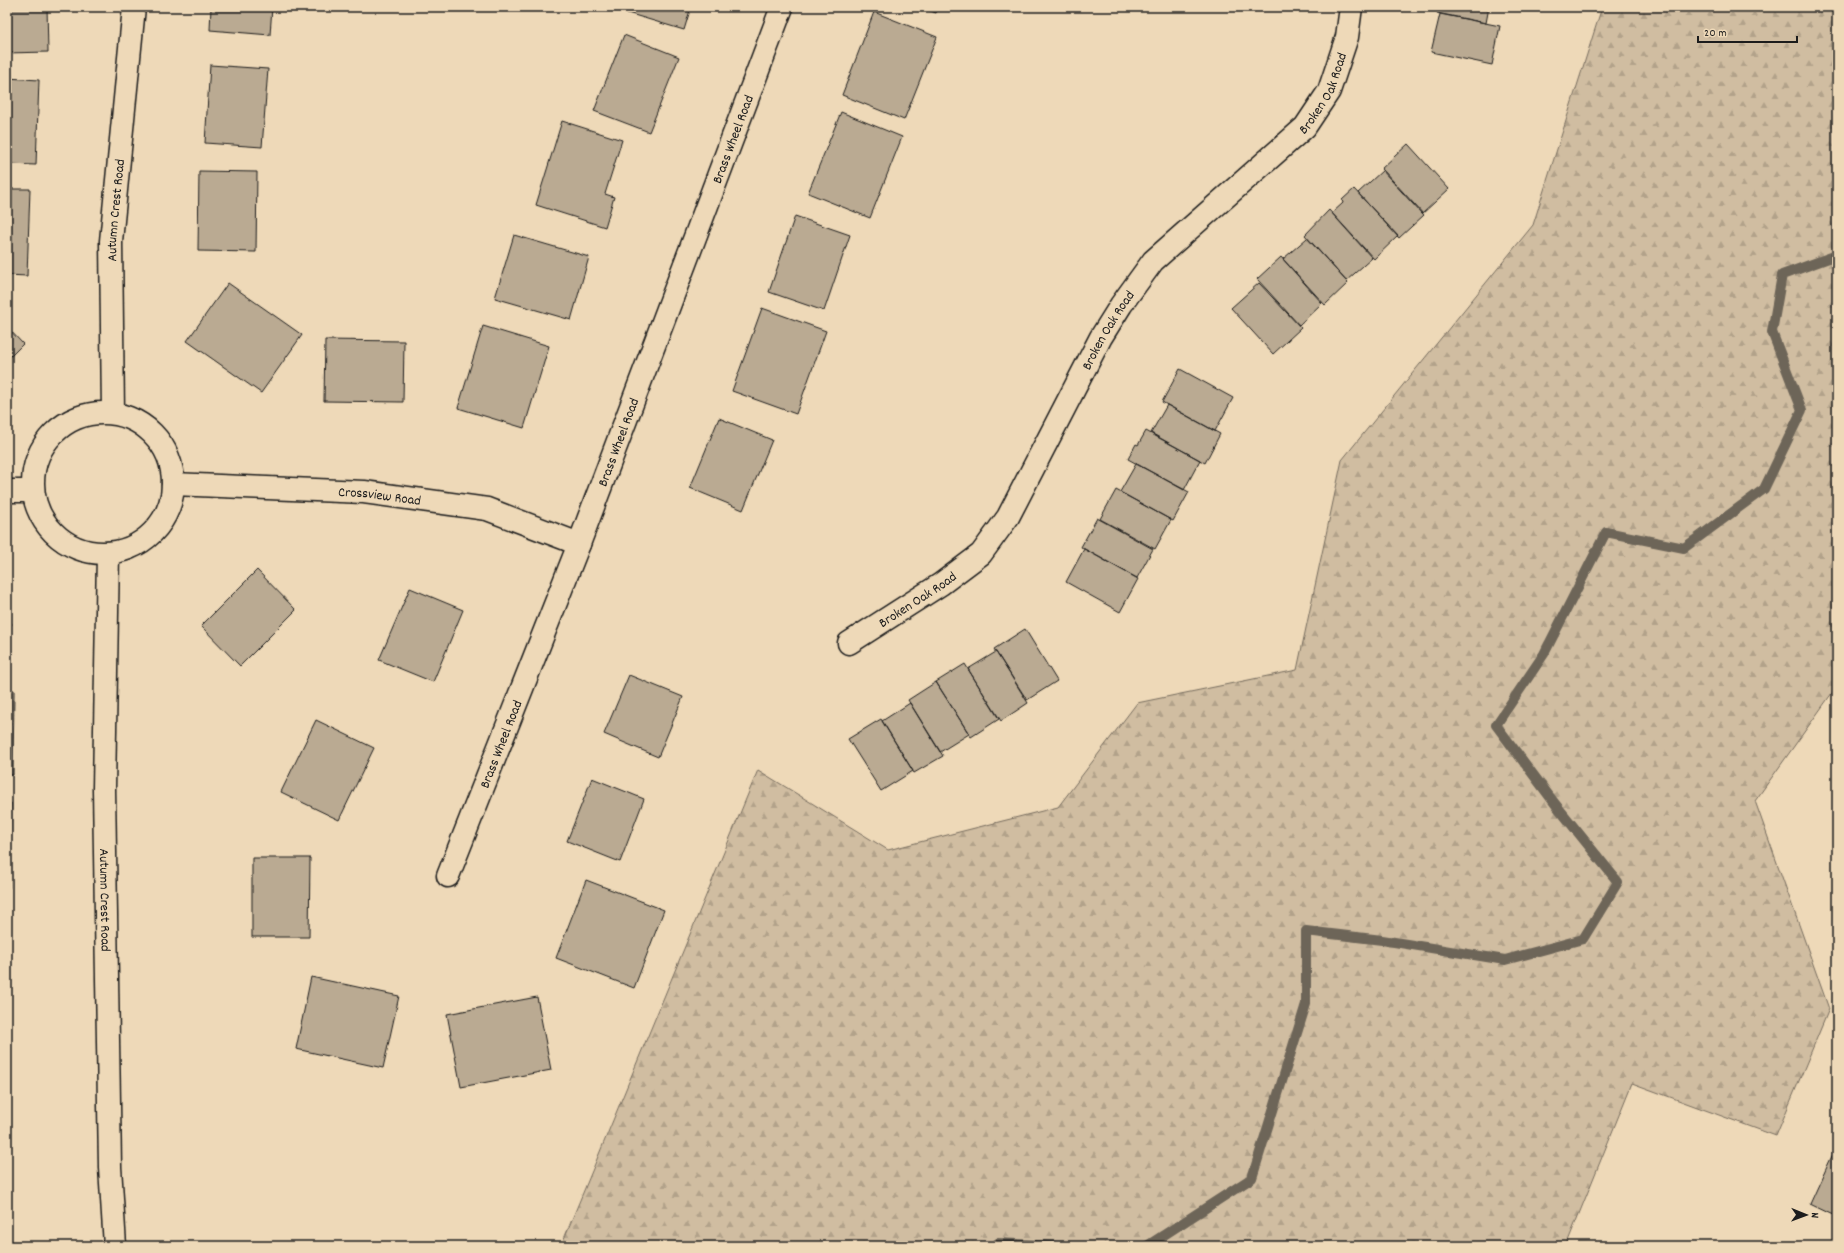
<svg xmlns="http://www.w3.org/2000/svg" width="1844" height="1253" viewBox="0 0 1844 1253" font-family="Dekko,sans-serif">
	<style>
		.forest { fill: url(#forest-firs); stroke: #766c5e }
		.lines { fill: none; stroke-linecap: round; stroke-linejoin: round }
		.stream { stroke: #6d6558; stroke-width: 10 }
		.building { fill: #baaa92; stroke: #1c1c1c }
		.minor-casing { stroke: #1c1c1c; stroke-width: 25 }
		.minor { stroke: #eed9b8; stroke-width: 22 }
		.labels { text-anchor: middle; stroke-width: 4; stroke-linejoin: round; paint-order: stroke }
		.street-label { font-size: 14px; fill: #1c1c1c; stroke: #eed9b8 }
	</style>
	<defs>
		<pattern id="forest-firs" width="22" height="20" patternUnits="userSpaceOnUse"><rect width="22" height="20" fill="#d0bda1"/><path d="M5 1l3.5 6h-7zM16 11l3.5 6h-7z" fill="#b2a28a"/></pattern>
	</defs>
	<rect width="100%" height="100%" fill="#eed9b8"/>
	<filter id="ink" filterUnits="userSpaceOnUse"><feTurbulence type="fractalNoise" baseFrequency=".025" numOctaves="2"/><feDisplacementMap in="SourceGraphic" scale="8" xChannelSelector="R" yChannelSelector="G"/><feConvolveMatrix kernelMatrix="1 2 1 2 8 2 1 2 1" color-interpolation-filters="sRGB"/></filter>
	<g filter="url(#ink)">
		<path class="forest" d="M1602,7h235v679l-82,115 74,208 -53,127 -144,-53 -66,163h-1005l197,-476 130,80 170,-43 79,-104 160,-33 45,-210 191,-235z"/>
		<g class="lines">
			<path class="stream" d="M995,1246l3,-3 56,3
				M1147,1246l105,-68 54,-174v-73l76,9 123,20 78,-21 35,-57 -62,-77 -60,-80 48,-71 62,-122 78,16 80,-59 38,-79 -30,-78 10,-57 55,-20"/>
		</g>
		<path class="building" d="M7,7h40l1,45 -41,1z
			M211,7h61l-2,28 -60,-5z
			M615,7h76l-7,23 -70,-21z
			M919,7h19l-2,6z
			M1438,7h51l-3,16 -49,-10z
			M874,12l63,25 -33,83 -62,-25z
			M1440,14l60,12 -8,39 -61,-13z
			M624,35l55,22 -30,75 -55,-21z
			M210,65l58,4 -6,78 -57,-4z
			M7,78l32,2 -3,85 -29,-1z
			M841,112l61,25 -32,81 -62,-25z
			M562,121l60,19 -17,54 9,3 -9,30 -69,-22z
			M1408,144l41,45 -27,25 -41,-45z
			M1383,170l41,45 -25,23 -41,-45z
			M199,171l58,1 -1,80 -58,-1z
			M7,189h23l-3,87 -20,-1z
			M1354,189l44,47 -24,23 -42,-46 11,-10 -1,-3z
			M1329,210l43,48 -26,23 -41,-46z
			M795,216l55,19 -26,76 -55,-19z
			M514,235l75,22 -18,63 -76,-22z
			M1307,238l41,45 -23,22 -42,-46z
			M1281,257l41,46 -23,22 -42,-46z
			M228,283l74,52 -41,58 -74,-52z
			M1259,283l42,45 -28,26 -42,-46z
			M762,308l64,23 -30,83 -64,-23z
			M483,326l66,20 -25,82 -66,-20z
			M7,327l16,17 -16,16z
			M325,340l79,1 -1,61 -79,-1z
			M1180,369l53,29 -18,33 -53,-29z
			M1167,405l53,29 -15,29 -54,-30z
			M719,418l53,22 -29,70 -53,-22z
			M1146,431l54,29 -16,30 -56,-31 8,-15 2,1z
			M1136,464l53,28 -16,29 -53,-29z
			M1116,490l55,30 -16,29 -55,-30z
			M1097,518l56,31 -16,29 -56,-31z
			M1084,549l54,30 -18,33 -54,-30z
			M257,570l39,40 -56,56 -39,-40z
			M410,588l53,22 -30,72 -54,-22z
			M7,619l5,5 -5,5z
			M1025,629l32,52 -30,19 -33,-51z
			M996,652l32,51 -27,18 -33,-52z
			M965,664l34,55 -28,18 -35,-55z
			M629,675l54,22 -25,60 -54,-23z
			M936,682l33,52 -29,18 -32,-52z
			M7,690h7l-1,85h-6z
			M910,703l33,53 -29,17 -32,-52z
			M881,719l32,52 -32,20 -33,-52z
			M316,720l58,28 -35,72 -58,-28z
			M592,778l52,21 -24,63 -53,-21z
			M7,803h4l-2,85h-2z
			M252,858h58l-1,79h-57z
			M586,880l78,30 -30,78 -78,-30z
			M311,977l88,19 -16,72 -87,-19z
			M537,997l14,73 -90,17 -14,-73z
			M1837,1145v72l-27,-13z"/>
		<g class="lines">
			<g class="minor-casing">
				<g id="minor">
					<path id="s1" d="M113,413l-2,-172 23,-234"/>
					<circle cx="103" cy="483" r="70"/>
					<path id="s2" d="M173,484l191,8 123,17 92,35"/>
					<path d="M7,491h26"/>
					<path id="s3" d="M108,553l-4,236 6,378 5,79"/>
					<path id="s4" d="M849,643l92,-59 40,-30 27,-37 93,-180 20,-32 32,-44 152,-134 24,-36 18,-54 4,-30"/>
					<path id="s5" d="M448,876l131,-332 203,-537"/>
				</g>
			</g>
			<use href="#minor" class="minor"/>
		</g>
	</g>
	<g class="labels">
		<g class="street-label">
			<text dy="5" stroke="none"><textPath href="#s4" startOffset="741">Broken Oak Road</textPath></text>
			<text dy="5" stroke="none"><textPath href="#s5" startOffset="790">Brass Wheel Road</textPath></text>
			<text dy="5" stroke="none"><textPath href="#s1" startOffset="203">Autumn Crest Road</textPath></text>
			<text dy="5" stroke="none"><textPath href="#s4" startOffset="417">Broken Oak Road</textPath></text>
			<text dy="5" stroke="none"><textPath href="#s5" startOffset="466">Brass Wheel Road</textPath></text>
			<text dy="5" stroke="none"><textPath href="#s2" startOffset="207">Crossview Road</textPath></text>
			<text dy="5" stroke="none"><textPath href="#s4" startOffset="81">Broken Oak Road</textPath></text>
			<text dy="5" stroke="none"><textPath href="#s5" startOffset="142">Brass Wheel Road</textPath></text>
			<text dy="5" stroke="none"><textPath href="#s3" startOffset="347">Autumn Crest Road</textPath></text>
		</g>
	</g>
	<rect width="1844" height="1253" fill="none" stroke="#eed9b8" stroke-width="24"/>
	<rect x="12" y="12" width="1820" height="1229" fill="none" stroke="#1c1c1c" stroke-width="1.5" filter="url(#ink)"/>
	<g transform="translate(1806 1215) rotate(91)" stroke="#eed9b8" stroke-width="3" paint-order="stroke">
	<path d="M0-3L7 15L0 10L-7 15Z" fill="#1c1c1c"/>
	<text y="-6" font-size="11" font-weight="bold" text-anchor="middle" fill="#1c1c1c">N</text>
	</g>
	<path d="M1698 36v6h99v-6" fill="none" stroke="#1c1c1c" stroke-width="2"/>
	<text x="1704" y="36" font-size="12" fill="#1c1c1c" stroke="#eed9b8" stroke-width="3" paint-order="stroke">20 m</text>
</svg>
